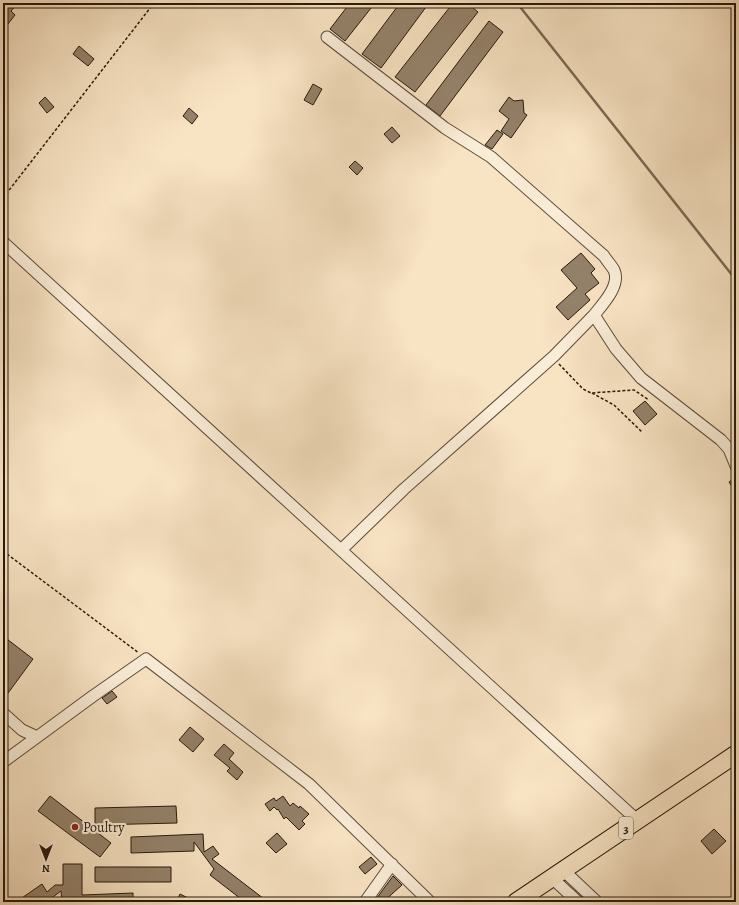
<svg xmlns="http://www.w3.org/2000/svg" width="739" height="905" viewBox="0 0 739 905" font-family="Alegreya,serif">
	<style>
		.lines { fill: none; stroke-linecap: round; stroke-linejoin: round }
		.stream { stroke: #7a6954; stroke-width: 2.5 }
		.building { fill: #94826b; stroke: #28190b }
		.minor-casing { stroke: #5c4c39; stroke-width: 13 }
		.highway-casing { stroke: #28190b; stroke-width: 19 }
		.path { stroke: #28190b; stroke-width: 1.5; stroke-dasharray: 3 2; stroke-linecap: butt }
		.minor { stroke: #faedd8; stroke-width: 11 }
		.highway { stroke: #f8e3c3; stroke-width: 17 }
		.poi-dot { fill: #8f2418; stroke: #faedd8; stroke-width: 1.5 }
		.labels { text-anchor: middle; stroke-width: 4; stroke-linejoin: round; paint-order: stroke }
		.shield { fill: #faedd8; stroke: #675948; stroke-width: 1 }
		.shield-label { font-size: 13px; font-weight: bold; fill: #28190b }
		.poi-label { font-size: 14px; fill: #28190b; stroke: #faedd8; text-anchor: start }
	</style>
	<rect width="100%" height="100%" fill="#f8e3c3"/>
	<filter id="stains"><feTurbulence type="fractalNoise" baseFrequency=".005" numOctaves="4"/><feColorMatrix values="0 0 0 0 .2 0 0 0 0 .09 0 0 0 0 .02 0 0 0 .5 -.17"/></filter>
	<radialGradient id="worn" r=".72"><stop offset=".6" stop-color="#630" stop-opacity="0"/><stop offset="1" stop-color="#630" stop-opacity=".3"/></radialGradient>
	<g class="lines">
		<path class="stream" d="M517,3l219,277"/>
	</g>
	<path class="building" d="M3,3h15l-7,8 4,4 -7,9 -5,-4z
		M350,3h25l-30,38 -15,-12z
		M400,3h29l-48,65 -19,-14z
		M453,3h14l11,9 -63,80 -20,-15z
		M489,21l14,11 -63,84 -14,-11z
		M79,46l15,13 -6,7 -15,-12z
		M313,84l9,5 -9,16 -9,-5z
		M45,97l9,10 -7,6 -8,-10z
		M509,97l5,4 9,-1 1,13 3,2 -16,23 -10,-7 8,-12 -10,-8z
		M189,108l9,8 -6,8 -9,-8z
		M392,127l8,9 -8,7 -8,-9z
		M497,130l6,4 -11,15 -7,-4z
		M355,161l8,7 -6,7 -8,-8z
		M581,253l14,16 -4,4 8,10 -14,11 5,6 -22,20 -12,-13 21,-19 -16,-18z
		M645,401l12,13 -12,11 -12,-14z
		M736,477v16l-7,-11z
		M3,636l30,23 -30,41z
		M112,691l5,6 -10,7 -5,-6z
		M190,727l14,12 -11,13 -14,-12z
		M224,744l10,9 -5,6 14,13 -6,8 -10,-9 3,-3 -16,-13z
		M50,796l61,47 -11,14 -62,-46z
		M283,796l7,10 3,-3 6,5 1,-2 9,8 -7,7 3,3 -6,6 -13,-13 -2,2 -6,-10 -1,1 -3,-3 -4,4 -5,-7 9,-6 2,3z
		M176,806l1,17 -82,2v-17z
		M714,829l12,12 -14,13 -11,-13z
		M277,833l10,11 -11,9 -10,-10z
		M203,834l1,18 9,-6 6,8 -7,5 56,43h-23l-35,-27 4,-6 -20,-27v9l-63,2v-16z
		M371,857l6,7 -12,10 -6,-7z
		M63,864h19v31l51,-2v9h-71l-1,-11 -15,11h-30l26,-18 5,8 8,-7h8z
		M95,867h76v15h-76z
		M393,876l9,9 -19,17h-9z
		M180,894l16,8h-20z"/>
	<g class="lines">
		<g class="minor-casing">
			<path id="minor" d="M327,37l118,91 46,29 113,99c3,5 7,9 10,14 7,15 -11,34 -20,45l22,34 25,29 80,62 8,9 7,17
				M3,242l634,578
				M341,550l63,-61 150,-133 40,-41
				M3,713l19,17 15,7
				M3,762l90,-66 53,-37 163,125 121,118
				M563,870l34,32
				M552,878l26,24
				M365,902l27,-38"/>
		</g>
		<g class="highway-casing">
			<path id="highway" d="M516,902l220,-148"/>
		</g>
		<path class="path" d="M3,198l151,-195
			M559,364l24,25 8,4 43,-3 15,10
			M592,393l22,12 28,27
			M3,551l136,102"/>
		<use href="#minor" class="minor"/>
		<use href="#highway" class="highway"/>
	</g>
	<circle class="poi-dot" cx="75" cy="827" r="4"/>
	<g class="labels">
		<rect class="shield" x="619" y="817" width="14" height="22" rx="3"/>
		<g class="shield-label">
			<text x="626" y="833">3</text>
		</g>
		<g class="poi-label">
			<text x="83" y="832">Poultry</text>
		</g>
	</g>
	<rect width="739" height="905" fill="none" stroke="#f8e3c3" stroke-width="16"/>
	<rect x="4" y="4" width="731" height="897" fill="none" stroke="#28190b" stroke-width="2"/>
	<rect x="8" y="8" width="723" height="889" fill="none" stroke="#28190b"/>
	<g transform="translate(46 859) rotate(180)" stroke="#faedd8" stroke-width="3" paint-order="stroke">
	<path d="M0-3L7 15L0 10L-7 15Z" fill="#28190b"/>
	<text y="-6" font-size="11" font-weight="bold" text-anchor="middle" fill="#28190b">N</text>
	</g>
	<rect width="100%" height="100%" filter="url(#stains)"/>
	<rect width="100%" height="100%" fill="url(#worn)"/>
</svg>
